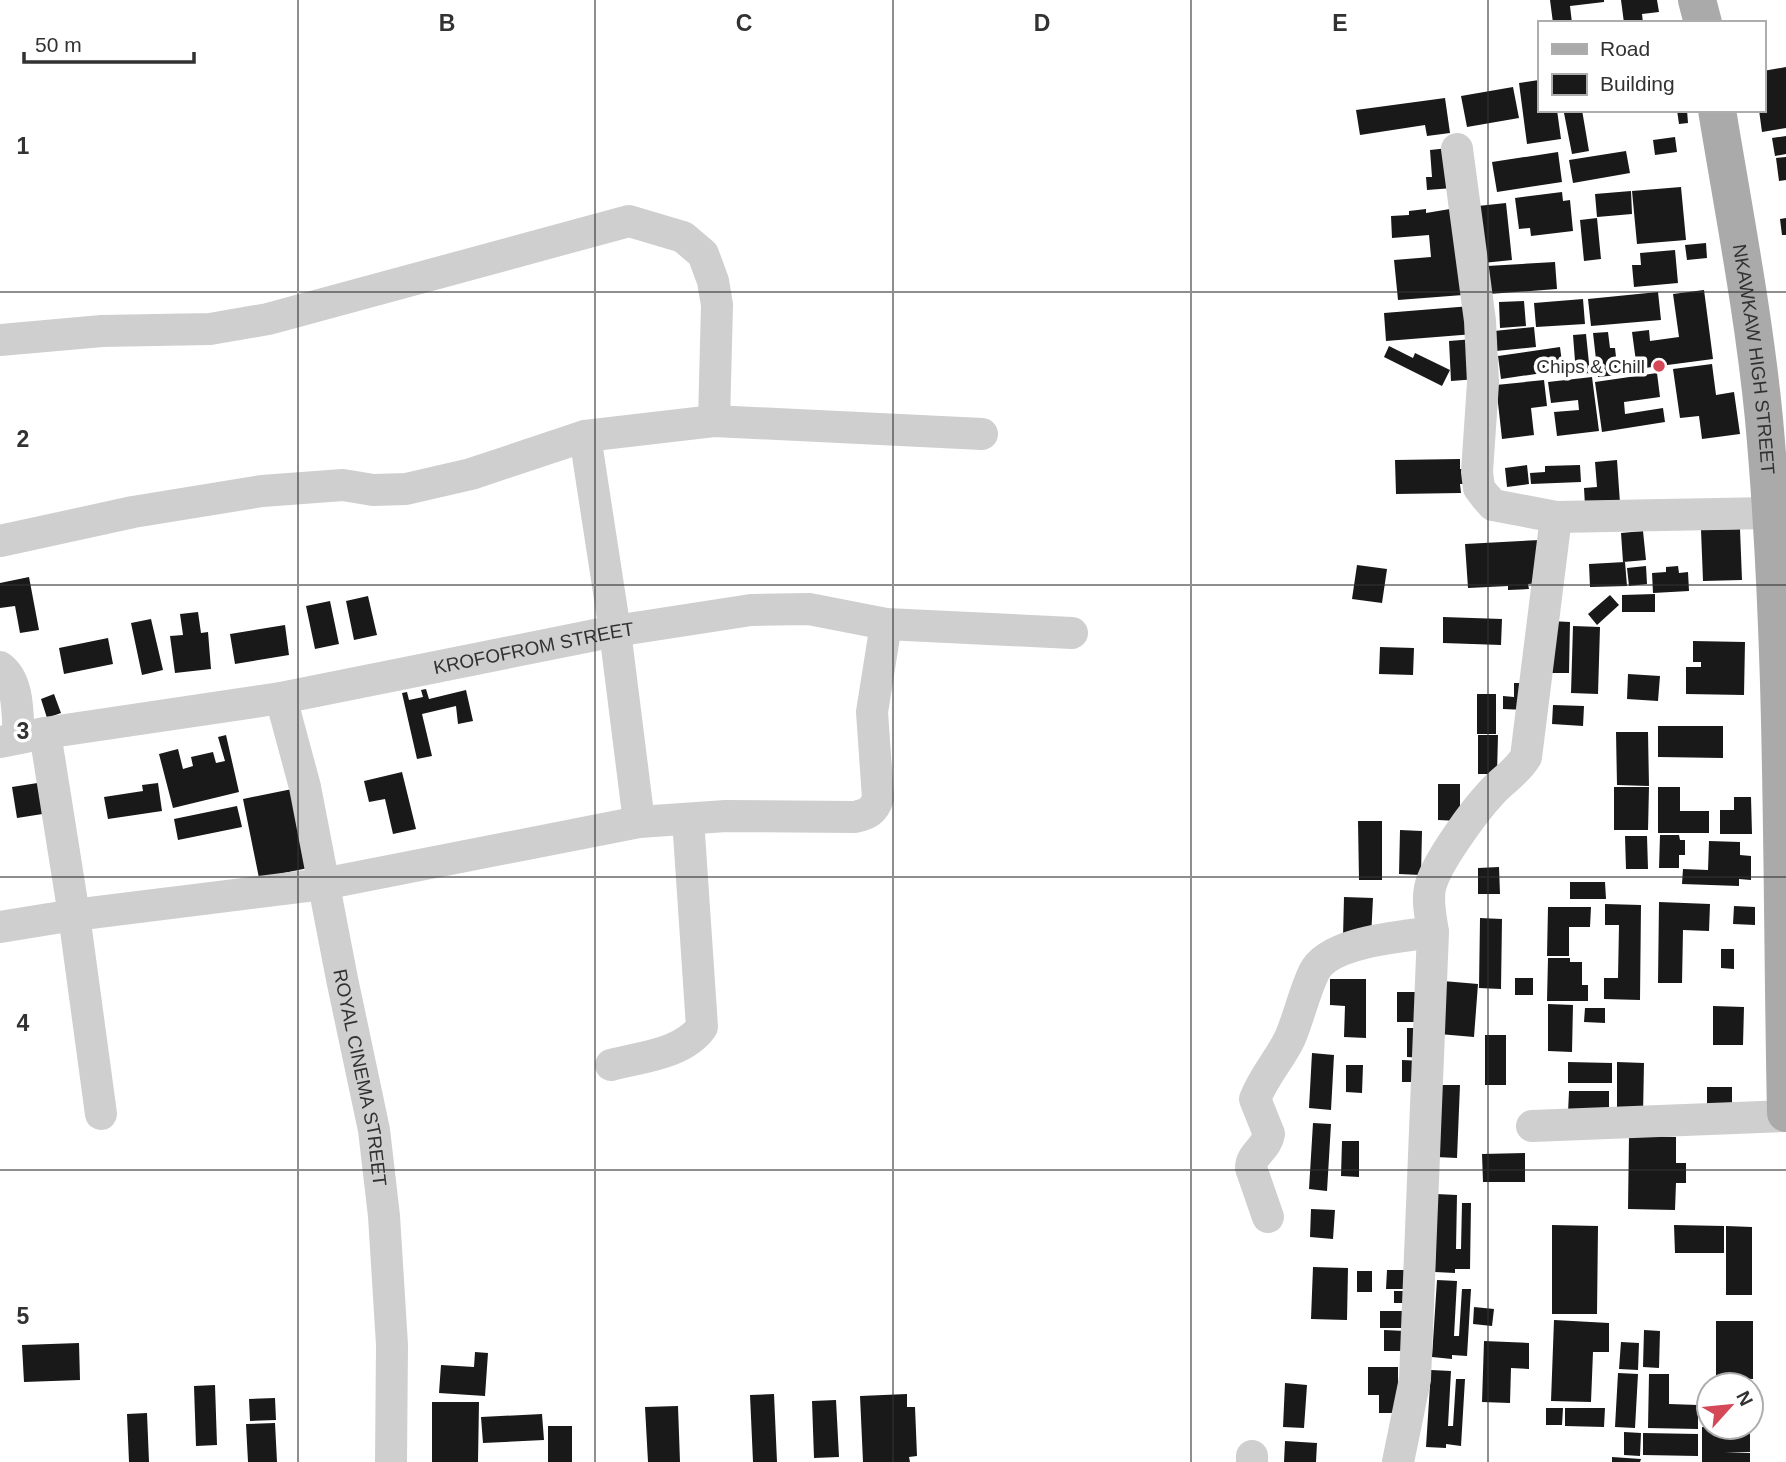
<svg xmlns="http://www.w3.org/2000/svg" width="1786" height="1462" viewBox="0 0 1786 1462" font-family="Arial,sans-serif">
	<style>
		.building { fill: #191919 }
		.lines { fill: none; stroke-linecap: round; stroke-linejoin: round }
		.minor { stroke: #cfcfcf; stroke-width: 32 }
		.major { stroke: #aaa; stroke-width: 38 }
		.grid { fill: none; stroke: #323232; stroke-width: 2; stroke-opacity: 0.55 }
		.poi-dot { fill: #d44858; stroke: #fff; stroke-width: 2.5 }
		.labels { text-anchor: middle; stroke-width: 7; stroke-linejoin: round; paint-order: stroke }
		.street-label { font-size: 19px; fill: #323232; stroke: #fff }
		.poi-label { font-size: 19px; fill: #323232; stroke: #fff; text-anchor: end }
		.grid-label { font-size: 23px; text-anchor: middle; font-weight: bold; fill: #323232; stroke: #fff; stroke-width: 7; stroke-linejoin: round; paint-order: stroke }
	</style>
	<rect width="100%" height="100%" fill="#fff"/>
	<path class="building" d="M1550,0h54v2l-34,4 2,17h-19z
		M1621,0h36l2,12 -17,2 1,9h-19z
		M1786,67v61l-24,4 -3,-22h4v-7l3,-1 -3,-31z
		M1539,80v30h18l4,29 -34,5 -8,-61z
		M1513,87l6,31 -52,9 -6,-31z
		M1445,98l5,35 -23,3 -2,-11 -65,10 -4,-25z
		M1582,110l7,41 -17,3 -8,-41z
		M1677,110h10l1,13 -9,1z
		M1786,136v18l-11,2 -3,-18z
		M1675,137l2,15 -22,3 -2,-15z
		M1449,148l4,40 -26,2 -1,-13h6l-2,-27z
		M1626,151l4,22 -57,10 -4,-23z
		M1558,152l4,30 -65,10 -5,-30z
		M1786,157v23l-7,1 -3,-23z
		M1681,187l5,53 -49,4 -5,-53z
		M1631,191l1,23 -35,3 -2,-23z
		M1562,192l1,9 7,-1 3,31 -42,5 -1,-8 -11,1 -4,-31z
		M1506,203l6,57 -29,3 -5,-57z
		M1456,208l7,87 -65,5 -4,-40 37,-3 -2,-22 -37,3 -1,-22 18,-1v-4l17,-2v4z
		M1597,218l4,41 -17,2 -4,-41z
		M1786,218v17h-4l-2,-16z
		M1706,243l1,15 -20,2 -2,-15z
		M1675,250l3,33 -44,4 -2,-22h9l-1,-12z
		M1555,262l2,27 -68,5 -2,-28z
		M1704,290l9,69 -76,10 -5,-37 17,-2 1,11 29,-4 -6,-43z
		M1658,292l3,28 -70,6 -3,-27z
		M1583,299l2,25 -49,3 -2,-24z
		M1524,301l2,25 -26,2 -1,-26z
		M1471,306l3,28 -88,7 -2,-28z
		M1534,327l2,20 -40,4 -2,-20z
		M1608,332l2,16h5l3,27 -20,2 -5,-44z
		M1586,334l4,39 -22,2 -2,-13 9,-1 -2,-26z
		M1474,339l3,40 -26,2 -2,-40z
		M1389,346l24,12 2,-5 35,17 -8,16 -58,-29z
		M1560,347l3,23 -62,9 -3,-23z
		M1712,364l4,31 18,-3 6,42 -38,5 -3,-23 -19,2 -7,-49z
		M1657,373l3,24 -36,5 1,12 38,-6 2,14 -63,10 -7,-50z
		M1592,377l7,54 -42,5 -3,-24 25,-2 -1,-10 -27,3 -3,-21z
		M1544,380l3,26 -16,2 3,27 -32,4 -6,-54z
		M1460,459v10h6v15h-6l1,9 -65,1 -1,-34z
		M1617,460l3,43 -35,3 -1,-18 13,-1 -2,-25z
		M1527,465l2,19 -22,3 -2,-19z
		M1580,465l1,17 -50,2 -1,-11 15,-1v-6z
		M1740,529l2,51 -39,1 -2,-51z
		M1643,531l3,29 -23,2 -2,-29z
		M1540,540l3,43 -15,1 1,5 -21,1v-4l-40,2 -3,-44z
		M1625,562l2,24 -37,1 -1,-23z
		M1357,565l30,4 -5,34 -30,-4z
		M1646,566l1,18 -18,2 -2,-18z
		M1678,566l1,7 9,-1 1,19 -36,2 -1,-20 14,-1v-5z
		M29,577l10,53 -19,3 -5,-27 -15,2v-25z
		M1655,594v18h-33v-17z
		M1610,595l9,10 -22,20 -9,-11z
		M368,596l9,39 -23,5 -8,-39z
		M330,601l9,43 -24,5 -9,-43z
		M198,612l3,21 7,-1 3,37 -36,4 -5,-37 13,-1 -3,-21z
		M1443,617l59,2 -1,26 -58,-2z
		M151,619l12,51 -21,5 -11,-52z
		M1550,621l20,1 -1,51h-21z
		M285,625l4,30 -54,9 -5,-30z
		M1573,626l27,1 -2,67 -27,-1z
		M108,638l5,26 -49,10 -5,-26z
		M1693,641l52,1 -1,53 -58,-1v-27h15v-5h-8z
		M1380,647l34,1 -1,27 -34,-1z
		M1628,674l32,2 -2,25 -31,-2z
		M1514,683h16l-1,27 -26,-1v-13l11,1z
		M426,689l3,10 37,-9 7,31 -15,3 -2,-18 -34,8 10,42 -15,3 -15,-66 5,-1 2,8 14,-3 -2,-7z
		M54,694l7,19 -14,5 -6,-19z
		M1477,694h19v40h-19z
		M1553,705l31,1 -1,20 -31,-2z
		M1658,726h65v32l-65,-1z
		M1616,732h32l1,54 -32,-1z
		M226,735l13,57 -66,16 -14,-54 19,-5 5,20 10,-3 -2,-9 22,-5 3,11 9,-2 -7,-24z
		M1478,735h20l-1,39h-19z
		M402,772l14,57 -23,5 -8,-35 -16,3 -5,-21z
		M63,779l5,31 -51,8 -5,-31z
		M158,783l4,28 -54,8 -4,-22 39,-6 -1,-6z
		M1438,784h22v37l-22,-1z
		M302,787l31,76 -74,15 -16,-79z
		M1614,787h35l-1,43h-34z
		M1658,787h22v24h29v22h-51z
		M1734,797h17l1,37h-32v-24h14z
		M237,806l5,21 -64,13 -4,-21z
		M1358,821h24v59h-23z
		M1400,830l22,1 -1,44 -22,-1z
		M1660,835h19l1,5h5v15h-6v13h-20z
		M1625,836h22l1,33h-22z
		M1709,841l31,1v13l11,1v24l-12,-1v7l-57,-2 1,-15 25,1z
		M1499,867l1,27h-22v-26z
		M1570,882h35l1,17h-36z
		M1344,897l29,1 -2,40 -28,-1z
		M1659,902l51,2 -1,27 -26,-1 -1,53h-24z
		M1605,904l36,1 -1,95 -36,-1v-21h14l1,-53h-14z
		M1734,906l21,1v18l-22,-1z
		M1548,907h43l-1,20h-21v29h-22z
		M1480,918l22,1 -1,70 -22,-1z
		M1721,949h13v20l-13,-1z
		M1548,958h22v4h12v23h6v16h-41z
		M1515,978h18v17h-18z
		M1330,979h36v59l-22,-1 1,-31 -15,-1z
		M1443,981l35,3 -4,53 -35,-3z
		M1397,992h28v30h-28z
		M1548,1004l25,1 -1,47 -24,-1z
		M1713,1006l31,1 -1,38h-30z
		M1585,1008h20v15l-21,-1z
		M1407,1028h18v30l-18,-1z
		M1485,1035h21v50h-21z
		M1312,1053l22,2 -3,55 -22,-2z
		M1402,1060l21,1v21h-21z
		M1568,1062l44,1v20h-44z
		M1617,1062l27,1 -1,52 -26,-1z
		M1346,1065h17l-1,28 -16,-1z
		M1438,1085h22l-3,73 -21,-1z
		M1707,1087h25v20h-25z
		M1569,1091h40v22h-41z
		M1313,1123l18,1 -4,67 -18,-2z
		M1629,1136l47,1v26h10v20h-10l-1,27 -47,-1z
		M1342,1141h17v36l-18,-1z
		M1525,1153v29h-42l-1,-28z
		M1436,1194l21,1 -1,54h5l1,-46h9l-1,66h-15v4l-20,-1z
		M1311,1209l24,1 -2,29 -23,-2z
		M1552,1225l46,1 -1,88h-45z
		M1674,1225l50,1v27h-49z
		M1726,1226l26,1v68h-26z
		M1313,1267l35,1 -1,52 -36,-1z
		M1387,1270h19v19h-20z
		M1357,1271h15v21h-15z
		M1437,1280l20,1 -3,55h5l3,-47h9l-4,67 -15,-1v4l-20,-2z
		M1394,1291h14v12h-14z
		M1474,1307l20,2 -2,17 -19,-2z
		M1380,1311h25v17h-25z
		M1554,1320l55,3v29h-16l-2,50 -40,-1z
		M1716,1321h37v58l-37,-1z
		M1384,1330l21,1v20h-21z
		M1644,1330l16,1 -1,37 -16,-1z
		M1484,1341l45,2v26l-18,-1 -1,35 -28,-1z
		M1621,1342l18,1 -1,27 -19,-1z
		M79,1343l1,37 -56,2 -2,-37z
		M475,1352l13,1 -3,43 -46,-3 2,-28 33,2z
		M1368,1367h30v46h-19v-18h-11z
		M1431,1370l20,1 -3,55h5l3,-47h9l-4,67 -15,-2v4l-20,-1z
		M1618,1373l20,1 -3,54 -20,-1z
		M1649,1374h20v30l29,1v24l-50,-1z
		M1285,1383l22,2 -3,43 -21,-1z
		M215,1385l2,60 -21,1 -2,-60z
		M774,1394l3,68h-24l-3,-67z
		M907,1394v13h8l2,49 -8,1 1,5h-47l-3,-66z
		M275,1398l1,22 -26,1 -1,-22z
		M836,1400l3,57 -25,1 -2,-57z
		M432,1402h47l-1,60h-46z
		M678,1406l2,56h-32l-3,-55z
		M1546,1408h17l-1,17h-16z
		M1565,1408h40l-1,19 -39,-1z
		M147,1413l2,49h-20l-2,-48z
		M542,1414l2,26 -61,3 -2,-26z
		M275,1423l2,39h-29l-2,-38z
		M548,1426h24v36h-24z
		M1702,1427l48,1v24l-25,1h25v9h-48z
		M1624,1432l17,1 -1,23 -16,-1z
		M1643,1433l55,1v22l-55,-1z
		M1285,1441l32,2 -1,19h-32z
		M1612,1457l29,2 -1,3h-28z"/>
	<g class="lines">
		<g class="minor">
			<path d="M1457,149l23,172 3,62 -6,89 2,16 6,8 8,9 63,12 214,-4"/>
			<path d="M0,340l102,-9 108,-2 58,-10 361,-98 54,16 20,17 10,27 4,24 -3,116"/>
			<path d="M585,436l30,195 24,191"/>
			<path d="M0,541l133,-29 129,-21 81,-6 30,5 33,-1 65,-15 114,-38 129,-15 268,13"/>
			<path d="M0,667c20,15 17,48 19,71"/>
			<path id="s1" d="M281,698l24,89 37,192 32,151 10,86 8,129 -1,117"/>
			<path d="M45,733l29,182 27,199"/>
			<path id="s2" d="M0,742l45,-9 236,-35 334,-67 136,-21 58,-1 77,15 186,9"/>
			<path d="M0,927l74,-12 249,-31 316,-62 87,-6 129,1c13,-3 19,-6 23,-19l-6,-86 14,-88"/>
			<path d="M611,1065c30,-8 72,-11 91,-38l-14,-208"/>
			<path d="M1532,1126l254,-10"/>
			<path d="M1268,1217l-17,-49c0,-14 16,-20 18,-34l-14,-35c9,-23 25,-40 35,-61 9,-21 14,-45 24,-66 15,-31 88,-35 119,-40"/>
			<path d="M1252,1456v6"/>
			<path d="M1398,1462l17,-83 18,-447c-2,-14 -6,-30 -3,-44 5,-24 45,-78 62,-96 12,-13 24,-19 34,-35l30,-240"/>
		</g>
		<g class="major">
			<path d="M1697,0l6,23"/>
			<path id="s3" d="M1717,110c17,103 37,206 47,309 21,231 17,462 22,694"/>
		</g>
	</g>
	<path class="grid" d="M298,0v1462M595,0v1462M893,0v1462M1191,0v1462M1488,0v1462M0,292h1786M0,585h1786M0,877h1786M0,1170h1786"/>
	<circle class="poi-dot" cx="1659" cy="366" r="7"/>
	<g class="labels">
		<g class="street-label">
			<text dy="7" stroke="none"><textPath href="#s3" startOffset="252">NKAWKAW HIGH STREET</textPath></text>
			<text dy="7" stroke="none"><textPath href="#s2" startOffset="542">KROFOFROM STREET</textPath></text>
			<text dy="7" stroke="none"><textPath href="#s1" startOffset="388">ROYAL CINEMA STREET</textPath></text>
		</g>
		<g class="poi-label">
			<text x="1645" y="373">Chips &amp; Chill</text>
		</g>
	</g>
	<g class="grid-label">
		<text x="447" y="31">B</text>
		<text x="744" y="31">C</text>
		<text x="1042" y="31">D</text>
		<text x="1340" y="31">E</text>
		<text x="23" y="154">1</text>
		<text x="23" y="447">2</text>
		<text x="23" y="739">3</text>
		<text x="23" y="1031">4</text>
		<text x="23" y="1324">5</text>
	</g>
	<rect x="1538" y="21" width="228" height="91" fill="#ffffff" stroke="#adadad" stroke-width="2"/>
	<rect x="1552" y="44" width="35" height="10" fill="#aaaaaa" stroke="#adadad" stroke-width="2"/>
	<text x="1600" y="56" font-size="21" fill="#323232">Road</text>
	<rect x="1552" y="74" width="35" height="21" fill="#191919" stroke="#adadad" stroke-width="2"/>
	<text x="1600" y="91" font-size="21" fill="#323232">Building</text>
	<g transform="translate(1730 1406) rotate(63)"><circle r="33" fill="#ffffff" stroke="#adadad" stroke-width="2"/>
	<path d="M0-5L12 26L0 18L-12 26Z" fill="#d44858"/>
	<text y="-10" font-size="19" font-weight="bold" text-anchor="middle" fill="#323232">N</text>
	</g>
	<path d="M24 52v10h170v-10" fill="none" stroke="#323232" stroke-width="3.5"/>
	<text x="35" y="52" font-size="21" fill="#323232" stroke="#ffffff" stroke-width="5" paint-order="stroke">50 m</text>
</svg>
